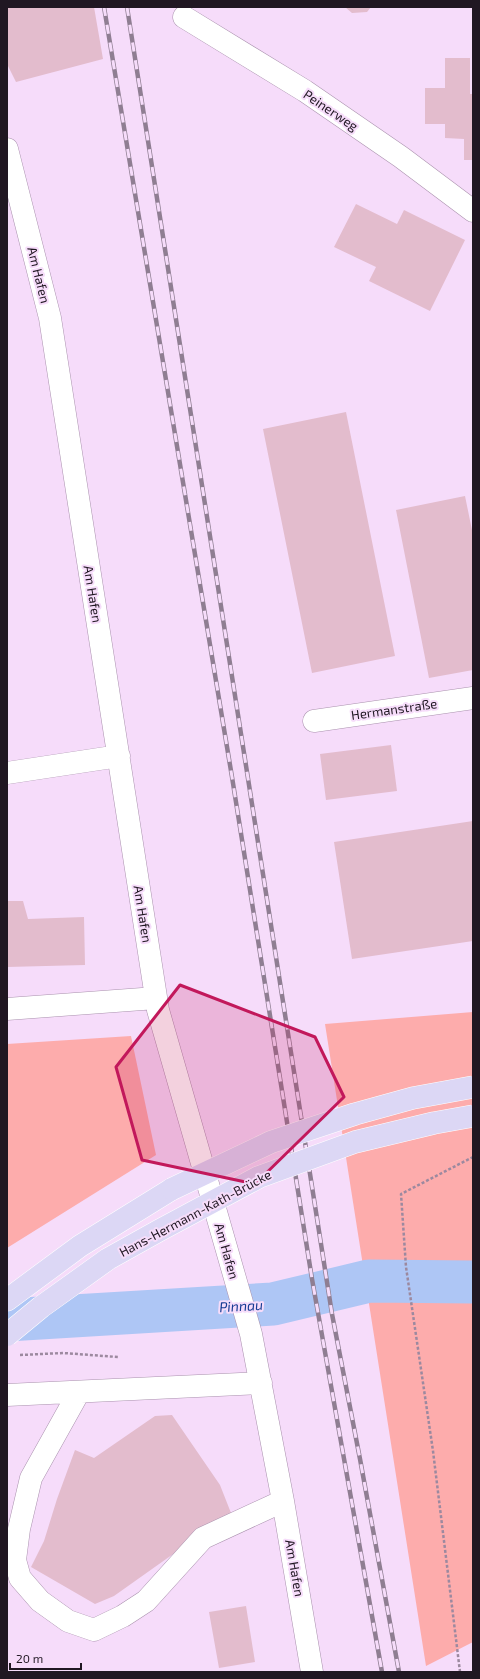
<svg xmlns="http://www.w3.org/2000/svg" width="480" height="1679" viewBox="0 0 480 1679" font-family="'Exo 2',sans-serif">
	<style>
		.green { fill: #fdacac }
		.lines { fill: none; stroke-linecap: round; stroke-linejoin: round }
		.river { stroke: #aec6f5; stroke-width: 43 }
		.building { fill: #e3bccd }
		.minor-casing { stroke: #aa92ae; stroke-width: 23 }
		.major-casing { stroke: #fff; stroke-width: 23 }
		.path { stroke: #9c899f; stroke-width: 2.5; stroke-dasharray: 3 2; stroke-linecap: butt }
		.minor { stroke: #fff; stroke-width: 22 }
		.major { stroke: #dcd7f5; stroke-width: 22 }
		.rail-casing { stroke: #8f7e92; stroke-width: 4.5 }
		.rail { stroke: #f6dcfa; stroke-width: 3; stroke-dasharray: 9; stroke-linecap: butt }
		.major-bridge-casing { stroke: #fff; stroke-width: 23; stroke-linecap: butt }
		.major-bridge { stroke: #dcd7f5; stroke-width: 22 }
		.marked { fill: #c2185b; fill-opacity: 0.2; stroke: #c2185b; stroke-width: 3; stroke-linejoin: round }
		.labels { text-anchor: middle; stroke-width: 4; stroke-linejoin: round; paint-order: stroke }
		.street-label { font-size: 13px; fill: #201722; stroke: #f6dcfa }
		.water-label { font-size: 14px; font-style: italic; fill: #163c93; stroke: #f6dcfa }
	</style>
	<rect width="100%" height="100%" fill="#f6dcfa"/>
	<path class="green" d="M473,1012v630l-47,24 -101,-642z
		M131,1036l25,119 -149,93v-204z"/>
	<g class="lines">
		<path class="river" d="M7,1320l266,-16 96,-23 104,1"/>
	</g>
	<path class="building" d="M7,7h87l9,52 -87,23 -9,-18z
		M345,7h26l-4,5 -15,1z
		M445,58h25v36h3v66h-9v-21l-19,-1v-14h-20v-36h20z
		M356,204l41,20 7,-14 61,30 -35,71 -61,-30 7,-14 -42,-20z
		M346,412l49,244 -83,17 -49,-244z
		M465,496l8,39v135l-44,8 -33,-168z
		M391,745l6,46 -71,9 -6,-46z
		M473,821v120l-121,18 -18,-117z
		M7,901h16l5,18 56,-2 1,48 -78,2z
		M172,1415l48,70 11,28 -117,83 -19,8 -64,-37 13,-26 13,-42 18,-49 19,8 61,-42z
		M246,1606l9,56 -36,6 -10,-56z"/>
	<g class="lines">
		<g class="minor-casing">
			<path id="minor" d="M184,17l121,74 96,66 72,54
				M7,149l43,169 108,692 93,324 32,167 29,171
				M314,721l159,-23
				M7,773l112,-17
				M7,1009l149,-11
				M79,1392l-48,86 -12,51 -4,31 5,18 20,23 28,20 26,9 29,-14 23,-15 57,-63 80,-37
				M7,1395l254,-12"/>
		</g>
		<g class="major-casing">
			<path id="major" d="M7,1300l73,-54 92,-57"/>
		</g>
		<path class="path" d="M20,1355l43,-2 55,4
			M460,1672l-27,-221 -27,-184 -5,-73 72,-37"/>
		<use href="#minor" class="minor"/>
		<use href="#major" class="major"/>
		<g class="rail-casing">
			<path id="rail" d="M104,7l128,770 80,502 70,393
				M127,7l205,1307 28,145 39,213"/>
		</g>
		<use href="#rail" class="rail"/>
		<g class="major-bridge-casing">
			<path id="major-bridge" d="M172,1189l99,-47 84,-28 58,-16 60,-11
				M7,1335l34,-28 67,-48 52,-29 99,-53 96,-35 79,-19 39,-7"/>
		</g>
		<use href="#major-bridge" class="major-bridge"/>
	</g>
	<path class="marked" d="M180,985l135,52 29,60 -89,87 -113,-24 -26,-93z"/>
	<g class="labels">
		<g class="street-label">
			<text transform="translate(331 110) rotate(34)" y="5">Peinerweg</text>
			<text transform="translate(39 275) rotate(76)" y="5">Am Hafen</text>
			<text transform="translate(93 594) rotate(81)" y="5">Am Hafen</text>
			<text transform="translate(394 709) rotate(-8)" y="5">Hermanstraße</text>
			<text transform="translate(143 914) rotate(81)" y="5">Am Hafen</text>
			<text transform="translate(195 1213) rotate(-28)" y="5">Hans-Hermann-Kath-Brücke</text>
			<text transform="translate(227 1251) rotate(74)" y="5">Am Hafen</text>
			<text transform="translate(295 1568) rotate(80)" y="5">Am Hafen</text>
		</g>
		<g class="water-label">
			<text transform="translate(241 1306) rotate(-3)" y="5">Pinnau</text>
		</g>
	</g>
	<rect width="480" height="1679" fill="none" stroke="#201722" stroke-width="16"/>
	<path d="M10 1663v6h71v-6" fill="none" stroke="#201722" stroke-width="2"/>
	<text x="16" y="1663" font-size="12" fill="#201722" stroke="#f6dcfa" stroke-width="3" paint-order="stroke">20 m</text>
</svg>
